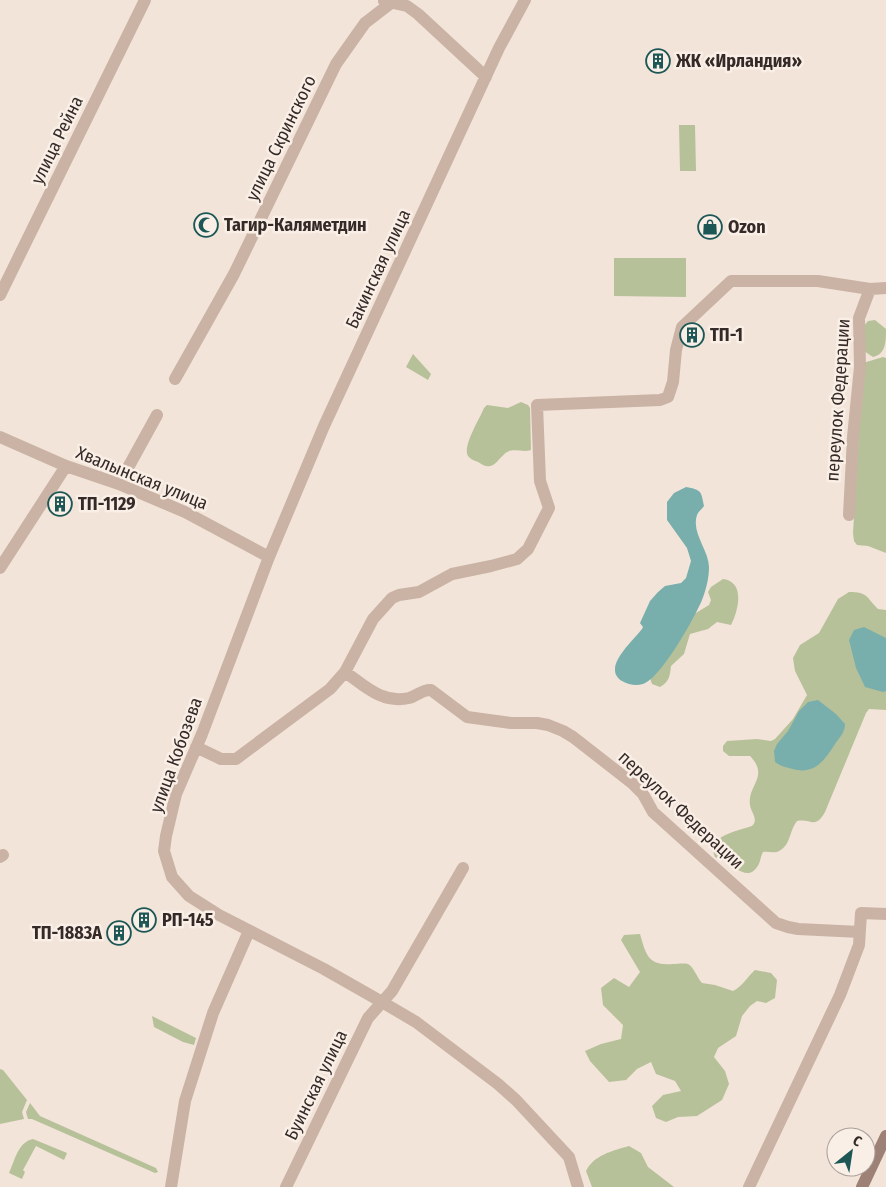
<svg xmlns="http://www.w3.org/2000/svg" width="886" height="1187" viewBox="0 0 886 1187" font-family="'Fira Sans Condensed',sans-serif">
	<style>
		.green { fill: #b7c199 }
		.water { fill: #78afad }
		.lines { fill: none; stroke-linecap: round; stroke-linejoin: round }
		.minor { stroke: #cab3a5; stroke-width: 12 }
		.secondary { stroke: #9d8177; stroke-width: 12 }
		.labels { text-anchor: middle; stroke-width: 5; stroke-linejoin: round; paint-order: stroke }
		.poi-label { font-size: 18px; font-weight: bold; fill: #352a27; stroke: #f9efe6; text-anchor: start }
		.street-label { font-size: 18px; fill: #352a27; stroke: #f9efe6 }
	</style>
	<rect width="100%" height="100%" fill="#f2e4d9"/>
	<path class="green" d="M679,125h16l1,46h-16z
		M614,258h72v39l-72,-1z
		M875,320l11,9c0,13 0,25 -13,28l-9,-6 -1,-24 5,-6z
		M413,354l18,20 -3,6 -22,-13z
		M883,357l3,1v195l-18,-7 -11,-1 -3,-4 -1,-8 10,-170z
		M521,402l7,3 2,3 1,42c-8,3 -16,-2 -24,2 -5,3 -9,10 -14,13 -6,3 -10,0 -15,-3 -3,-1 -8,-3 -10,-6 -6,-9 12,-38 16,-48l3,-3 21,3z
		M723,579c23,3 15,32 8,46l-14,-3 -9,7 -18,5 -6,20 -13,12c-1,10 -2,16 -11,21l-8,-3 -2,-6 41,-62 18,-11 2,-5 -3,-8 3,-5z
		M849,592c19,0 17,5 29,17l8,1v100l-17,-1 -3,4 -41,99c-10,18 -14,6 -28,9 -8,10 -6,24 -18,30 -5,3 -11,0 -16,1 -3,5 -2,10 -6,15 -9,14 -22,0 -31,-5 -3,-2 -7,-3 -11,-5 -9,-21 22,-26 37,-31 7,-7 -1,-13 -2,-21 -3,-20 20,-28 0,-49h-21l-6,-5v-5l4,-5 30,-2 14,2 4,-2 18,-20 14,-24 -12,-24 -2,-13 7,-13 19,-12 19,-34z
		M640,934c6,21 8,32 33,30 4,0 11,-1 15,0 5,2 10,15 14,19l13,2 18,6c10,-5 14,-14 22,-21l16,3 6,7 -2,18 -9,5 -9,-2 -7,5 -8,10 -6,20 -18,12 -4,9 11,14 4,13 -7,16 -25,16 -19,1 -12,5 -10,-4 -4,-12 11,-11 18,-4 -6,-10 -19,-7 -5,-12 -14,7 -11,11 -17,2 -19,-21 -5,-10 16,-7 20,-5 2,-14 -20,-20 -2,-17 13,-10 15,9 11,-15 -19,-32 3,-5z
		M152,1016l44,22 -2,7 -11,-3 -29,-15z
		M0,1069l3,1 24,30 -5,12 2,7 -24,5z
		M30,1103l10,13 116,52 2,4 -3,1 -123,-54h-4l-2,-7z
		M33,1139l34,14 -3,7 -28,-14 -13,24 2,2 -3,7 -13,-6c6,-13 9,-31 24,-34z
		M629,1146l12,7 7,14 26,20h-82l-6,-16c8,-16 26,-20 43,-25z"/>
	<path class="water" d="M686,487c16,3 15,4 18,19 -2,3 -6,6 -7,9 -6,18 12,35 12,52 0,11 -3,23 -7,33 -8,19 -41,78 -59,84 -7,2 -14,1 -21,-3 -21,-13 11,-40 20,-52l1,-2 -3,-4 10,-22 8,-9 7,-6 16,-3 5,-5 5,-17 -4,-13 -20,-28v-18l7,-9z
		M864,627l22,11v53l-3,1 -18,-5 -9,-19 -7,-28 5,-10z
		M818,700l18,14 9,10c0,8 -5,13 -10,20 -12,19 -22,32 -46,24 -6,-1 -10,-3 -14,-6l-1,-11 3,-7 11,-13 11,-20 9,-9z"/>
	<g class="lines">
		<path class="minor" d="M525,0l-26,48 -175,378 -55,131 -67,177 -26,60 -10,42 -2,15 8,26 17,19 30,19 105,54 58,33 34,20 82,62 18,16 53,57 9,30
			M384,1l23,5 11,8 68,63
			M0,295l145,-295
			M175,379l59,-105 102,-210 29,-41 26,-20
			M0,437l66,29 53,18 66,28 84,45
			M119,484l38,-69
			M849,515l4,-78 7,-70 -1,-49 11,-29
			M0,568l66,-102
			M345,672c20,14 37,32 64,26 8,-2 14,-9 22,-8l36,27 44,6h26l11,2 15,6 10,6 59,46 11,11 10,18 123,111 12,4 10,2 62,3
			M196,747l25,12h15l94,-70 15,-17 28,-53 19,-21 7,-3 20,-3 33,-18 39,-8 26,-7 11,-10 21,-41 -9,-27 -3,-76 123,-5 8,-3 5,-15 3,-32 6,-23 49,-46h87l52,8 16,-1
			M0,857l3,-2
			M171,1187l14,-86 28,-88 36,-82
			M286,1187l82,-169 24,-27 71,-123
			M749,1187l91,-192 19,-50 2,-32 25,1"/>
		<path class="secondary" d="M862,1187l24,-51"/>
	</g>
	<defs>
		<g id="building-ring" transform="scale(1.25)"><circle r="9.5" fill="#f9efe6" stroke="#1c5756" stroke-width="1.5"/><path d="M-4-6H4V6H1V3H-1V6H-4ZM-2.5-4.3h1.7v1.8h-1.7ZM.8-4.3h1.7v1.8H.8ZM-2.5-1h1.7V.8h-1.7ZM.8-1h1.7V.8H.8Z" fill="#1c5756"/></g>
		<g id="mosque-ring" transform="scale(1.25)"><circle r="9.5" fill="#f9efe6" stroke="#1c5756" stroke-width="1.5"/><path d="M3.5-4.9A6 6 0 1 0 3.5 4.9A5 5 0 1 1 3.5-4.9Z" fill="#1c5756"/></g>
		<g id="shop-ring" transform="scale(1.25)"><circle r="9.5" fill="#f9efe6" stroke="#1c5756" stroke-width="1.5"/><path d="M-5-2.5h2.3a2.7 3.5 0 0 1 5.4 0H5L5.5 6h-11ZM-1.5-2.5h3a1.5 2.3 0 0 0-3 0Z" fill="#1c5756"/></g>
	</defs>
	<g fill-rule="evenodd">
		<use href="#building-ring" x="658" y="61"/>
		<use href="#mosque-ring" x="206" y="225"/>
		<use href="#shop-ring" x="710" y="227"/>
		<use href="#building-ring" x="692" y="335"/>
		<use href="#building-ring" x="60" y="504"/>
		<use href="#building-ring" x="144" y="920"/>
		<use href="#building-ring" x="119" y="933"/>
	</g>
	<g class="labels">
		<g class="poi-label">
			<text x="676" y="67">ЖК «Ирландия»</text>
			<text x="224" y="231">Тагир-Каляметдин</text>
			<text x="728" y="233">Ozon</text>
			<text x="710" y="341">ТП-1</text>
			<text x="78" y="510">ТП-1129</text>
			<text x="162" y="926">РП-145</text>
			<text x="102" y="939" text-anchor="end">ТП-1883А</text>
		</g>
		<g class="street-label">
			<text transform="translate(281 138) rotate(-64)" y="6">улица Скринского</text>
			<text transform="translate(57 140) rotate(-64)" y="6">улица Рейна</text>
			<text transform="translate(378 269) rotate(-65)" y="6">Бакинская улица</text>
			<text transform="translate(838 400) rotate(-86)" y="6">переулок Федерации</text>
			<text transform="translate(142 478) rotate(22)" y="6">Хвалынская улица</text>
			<text transform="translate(176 755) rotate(-70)" y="6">улица Кобозева</text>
			<text transform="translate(681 810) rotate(43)" y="6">переулок Федерации</text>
			<text transform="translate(316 1085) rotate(-64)" y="6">Буинская улица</text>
		</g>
	</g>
	<g transform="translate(851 1152) rotate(30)"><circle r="24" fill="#f9efe6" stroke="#aba09a"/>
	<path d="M0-4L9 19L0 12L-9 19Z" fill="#1c5756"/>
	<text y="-8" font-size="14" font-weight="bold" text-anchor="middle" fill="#352a27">С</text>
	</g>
</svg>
